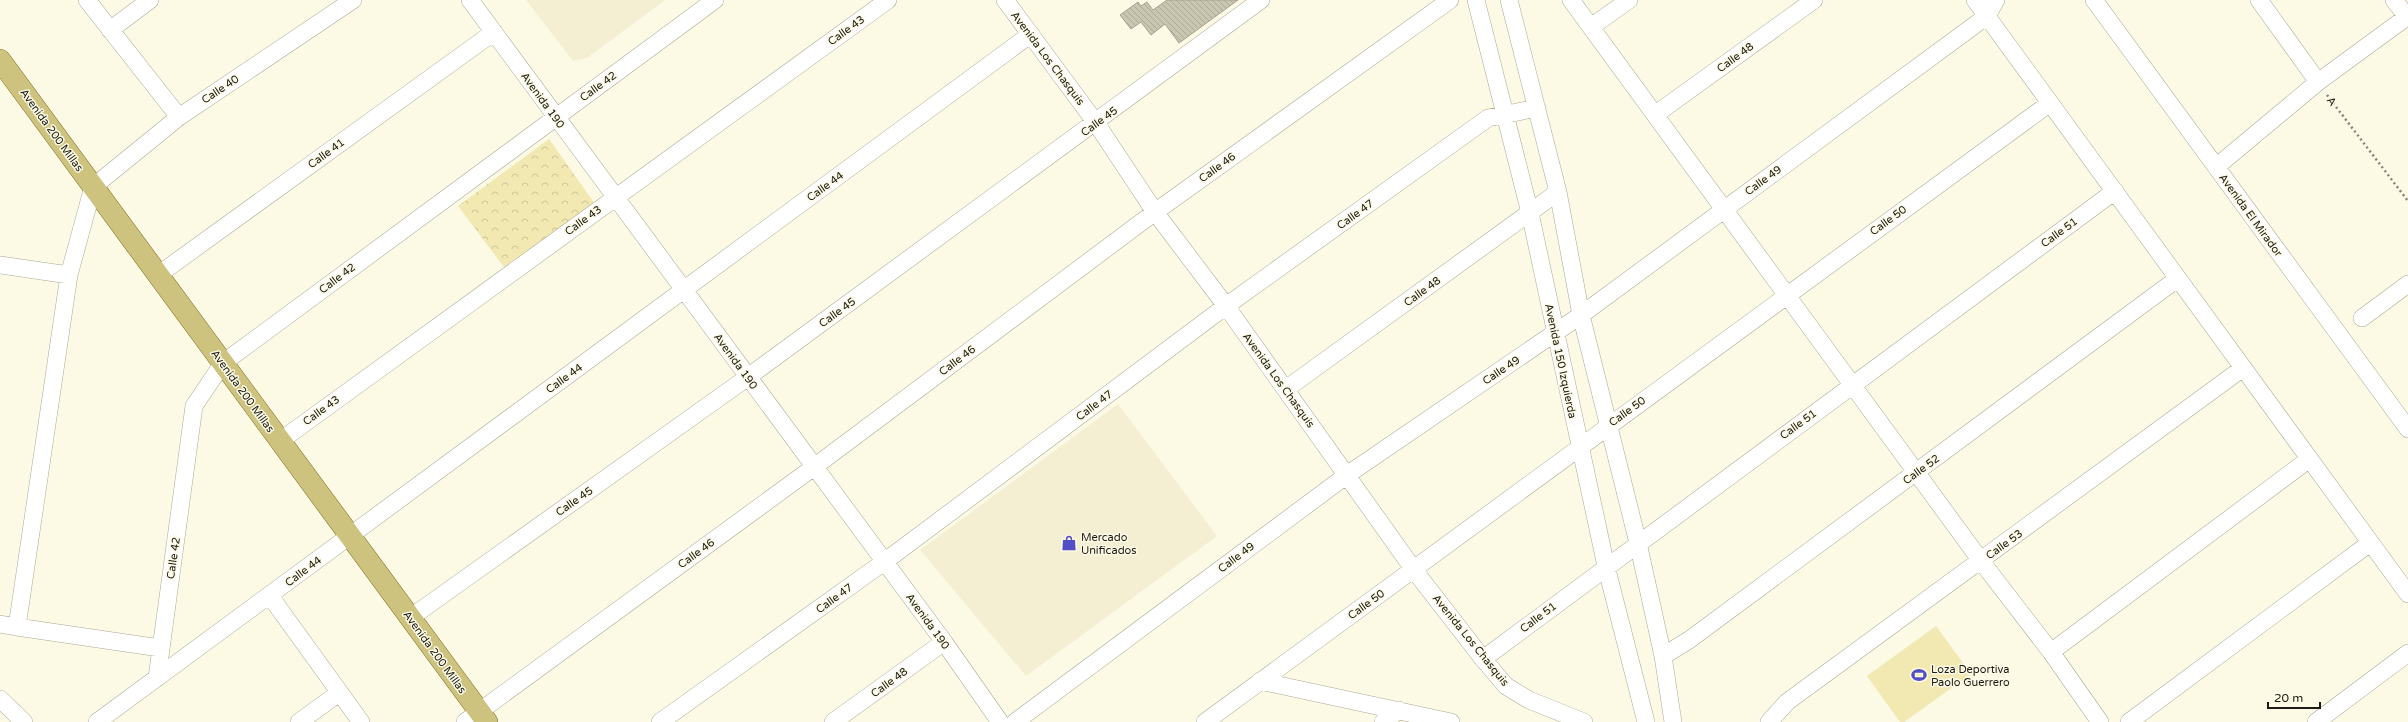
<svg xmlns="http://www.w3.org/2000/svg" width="2408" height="722" viewBox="0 0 2408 722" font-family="'Varela Round',sans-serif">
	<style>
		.built { fill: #f4efd3 }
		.park { fill: url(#park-crowns) }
		.pitch { fill: #f2e8b1 }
		.building { fill: url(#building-back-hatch); stroke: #a5a28f }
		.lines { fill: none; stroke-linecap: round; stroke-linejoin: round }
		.minor-casing { stroke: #aca895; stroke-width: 18 }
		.major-casing { stroke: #7b6e21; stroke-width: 22 }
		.path { stroke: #868476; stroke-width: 2.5; stroke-dasharray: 2 3; stroke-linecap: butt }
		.minor { stroke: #fff; stroke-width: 17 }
		.major { stroke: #cec37e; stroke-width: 21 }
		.labels { text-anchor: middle; stroke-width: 3; stroke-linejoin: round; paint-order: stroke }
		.street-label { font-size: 11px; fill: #1c1b13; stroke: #fcf9e5 }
		.poi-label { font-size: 11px; fill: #1c1b13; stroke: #fcf9e5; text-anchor: start }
	</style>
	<defs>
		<pattern id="park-crowns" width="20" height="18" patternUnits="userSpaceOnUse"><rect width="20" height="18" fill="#f2e8b1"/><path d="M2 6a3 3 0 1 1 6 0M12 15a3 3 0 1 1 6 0" fill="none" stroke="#cfc697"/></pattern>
		<pattern id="building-back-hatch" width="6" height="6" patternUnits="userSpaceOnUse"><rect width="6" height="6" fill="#c8c5b1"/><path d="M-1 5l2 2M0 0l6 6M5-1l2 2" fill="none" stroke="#aba997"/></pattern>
	</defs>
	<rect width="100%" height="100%" fill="#fcf9e5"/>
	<path class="built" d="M526,0h139l-78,58 -14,3z
		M1118,404l99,132 -191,140 -106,-126z"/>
	<path class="park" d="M549,139l46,65 -91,63 -46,-61z"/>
	<path class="pitch" d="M1936,626l35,48 -67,48h-4l-33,-46z"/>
	<path class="building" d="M1167,0h71l-59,43 -14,-19 -14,11 -10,-13 -10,7 -11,-14 18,-13 3,4 6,-4 6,8z"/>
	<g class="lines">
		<g class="minor-casing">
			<path id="minor" d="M87,0l92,117
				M470,0l474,642 56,80
				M1005,0l91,123 59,89 71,94 188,264 69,89 23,27 23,14 55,22
				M1476,0l54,213 76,353 40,156
				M1509,0l49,192 23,123 57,228 25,113 10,66
				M1571,0l410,561 70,91 49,70
				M1975,0l433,594
				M2094,0l314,429
				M2259,0l59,82
				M2394,0l14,18
				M1591,27l38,-27
				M110,30l40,-30
				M1656,114l158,-114
				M2216,167l102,-85 90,-66
				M0,265l69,10
				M158,275l336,-243
				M2362,318l46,-34
				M1286,389l272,-197
				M280,441l608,-441
				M270,596l91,126
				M410,618l338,-241 513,-377
				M0,624l17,3 52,-352 24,-88 86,-70 174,-117
				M17,627l143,21
				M2051,652l257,-192
				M1663,656l26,-16 488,-361
				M1483,659l632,-468
				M157,678l37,-272 29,-43 492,-363
				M1260,681l191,41
				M0,699l24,23
				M97,722l934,-688
				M299,722l40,-29
				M465,722l349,-255 341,-255 295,-212
				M660,722l224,-160 342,-256 262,-188 49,-10
				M833,722l111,-80
				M1015,722l332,-247 234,-160 406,-299 9,-16
				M1205,722l845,-619
				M1383,722l16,-12
				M1769,722l18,-20 456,-334
				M2129,722l241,-179
				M2316,722l92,-69"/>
		</g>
		<g class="major-casing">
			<path id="major" d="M0,60l487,662"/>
		</g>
		<path class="path" d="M2327,95l81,106"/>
		<use href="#minor" class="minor"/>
		<use href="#major" class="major"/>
	</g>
	<defs>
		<g id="shop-bare" transform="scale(1.2)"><path d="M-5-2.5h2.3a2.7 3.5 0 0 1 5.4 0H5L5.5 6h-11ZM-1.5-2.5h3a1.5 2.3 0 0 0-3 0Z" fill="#524ec5" stroke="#fcf9e5" stroke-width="2.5" paint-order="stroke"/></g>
		<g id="stadium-bare" transform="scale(1.2)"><path d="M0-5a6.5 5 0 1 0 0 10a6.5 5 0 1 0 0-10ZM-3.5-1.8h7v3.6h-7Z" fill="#524ec5" stroke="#fcf9e5" stroke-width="2.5" paint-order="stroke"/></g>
	</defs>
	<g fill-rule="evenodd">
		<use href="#shop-bare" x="1069" y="543"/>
		<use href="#stadium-bare" x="1919" y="675"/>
	</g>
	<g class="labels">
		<g class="street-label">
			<text transform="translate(846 30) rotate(-36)" y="4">Calle 43</text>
			<text transform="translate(1735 57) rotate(-36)" y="4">Calle 48</text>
			<text transform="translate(1048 58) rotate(53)" y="4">Avenida Los Chasquis</text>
			<text transform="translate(598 86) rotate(-36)" y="4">Calle 42</text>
			<text transform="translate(220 89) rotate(-34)" y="4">Calle 40</text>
			<text transform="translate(543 100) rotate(54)" y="4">Avenida 190</text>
			<text transform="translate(2332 101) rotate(53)" y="4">A</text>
			<text transform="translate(1099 121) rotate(-36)" y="4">Calle 45</text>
			<text transform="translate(52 130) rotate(54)" y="4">Avenida 200 Millas</text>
			<text transform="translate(326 153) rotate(-36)" y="4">Calle 41</text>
			<text transform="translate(1217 167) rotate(-36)" y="4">Calle 46</text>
			<text transform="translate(1763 180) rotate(-36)" y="4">Calle 49</text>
			<text transform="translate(825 186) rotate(-36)" y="4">Calle 44</text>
			<text transform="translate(1355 214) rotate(-36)" y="4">Calle 47</text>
			<text transform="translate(2251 215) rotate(54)" y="4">Avenida El Mirador</text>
			<text transform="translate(583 220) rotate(-36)" y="4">Calle 43</text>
			<text transform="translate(1888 220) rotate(-36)" y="4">Calle 50</text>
			<text transform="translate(2059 232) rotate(-36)" y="4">Calle 51</text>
			<text transform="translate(337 278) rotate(-37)" y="4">Calle 42</text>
			<text transform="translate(1422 291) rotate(-36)" y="4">Calle 48</text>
			<text transform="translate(837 312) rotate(-36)" y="4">Calle 45</text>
			<text transform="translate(957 360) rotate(-37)" y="4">Calle 46</text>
			<text transform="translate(736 361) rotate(54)" y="4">Avenida 190</text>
			<text transform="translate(1561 361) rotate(78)" y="4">Avenida 150 Izquierda</text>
			<text transform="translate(1501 370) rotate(-34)" y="4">Calle 49</text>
			<text transform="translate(564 378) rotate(-36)" y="4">Calle 44</text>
			<text transform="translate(1279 380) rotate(54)" y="4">Avenida Los Chasquis</text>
			<text transform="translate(243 391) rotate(54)" y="4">Avenida 200 Millas</text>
			<text transform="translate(1094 405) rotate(-37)" y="4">Calle 47</text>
			<text transform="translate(321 410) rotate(-36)" y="4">Calle 43</text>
			<text transform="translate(1627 411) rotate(-36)" y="4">Calle 50</text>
			<text transform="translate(1798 424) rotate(-36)" y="4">Calle 51</text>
			<text transform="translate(1921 469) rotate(-36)" y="4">Calle 52</text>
			<text transform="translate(574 501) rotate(-35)" y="4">Calle 45</text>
			<text transform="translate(2004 544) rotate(-36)" y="4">Calle 53</text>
			<text transform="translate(696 553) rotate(-36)" y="4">Calle 46</text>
			<text transform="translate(1236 557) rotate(-37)" y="4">Calle 49</text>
			<text transform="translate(173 558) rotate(-82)" y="4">Calle 42</text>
			<text transform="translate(303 571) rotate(-37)" y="4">Calle 44</text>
			<text transform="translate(834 598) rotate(-36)" y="4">Calle 47</text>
			<text transform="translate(1366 604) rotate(-36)" y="4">Calle 50</text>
			<text transform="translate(1538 617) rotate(-37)" y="4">Calle 51</text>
			<text transform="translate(928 621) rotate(54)" y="4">Avenida 190</text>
			<text transform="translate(1471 640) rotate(51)" y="4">Avenida Los Chasquis</text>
			<text transform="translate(435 652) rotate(54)" y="4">Avenida 200 Millas</text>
			<text transform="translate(889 682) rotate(-36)" y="4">Calle 48</text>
		</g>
		<g class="poi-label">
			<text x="1081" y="541">Mercado<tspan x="1081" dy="13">Unificados</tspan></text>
			<text x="1931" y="673">Loza Deportiva<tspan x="1931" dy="13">Paolo Guerrero</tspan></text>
		</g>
	</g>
	<path d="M2268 702v6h52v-6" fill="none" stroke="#1c1b13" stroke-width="2"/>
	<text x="2274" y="702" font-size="12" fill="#1c1b13" stroke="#fcf9e5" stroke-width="3" paint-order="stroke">20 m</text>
</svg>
